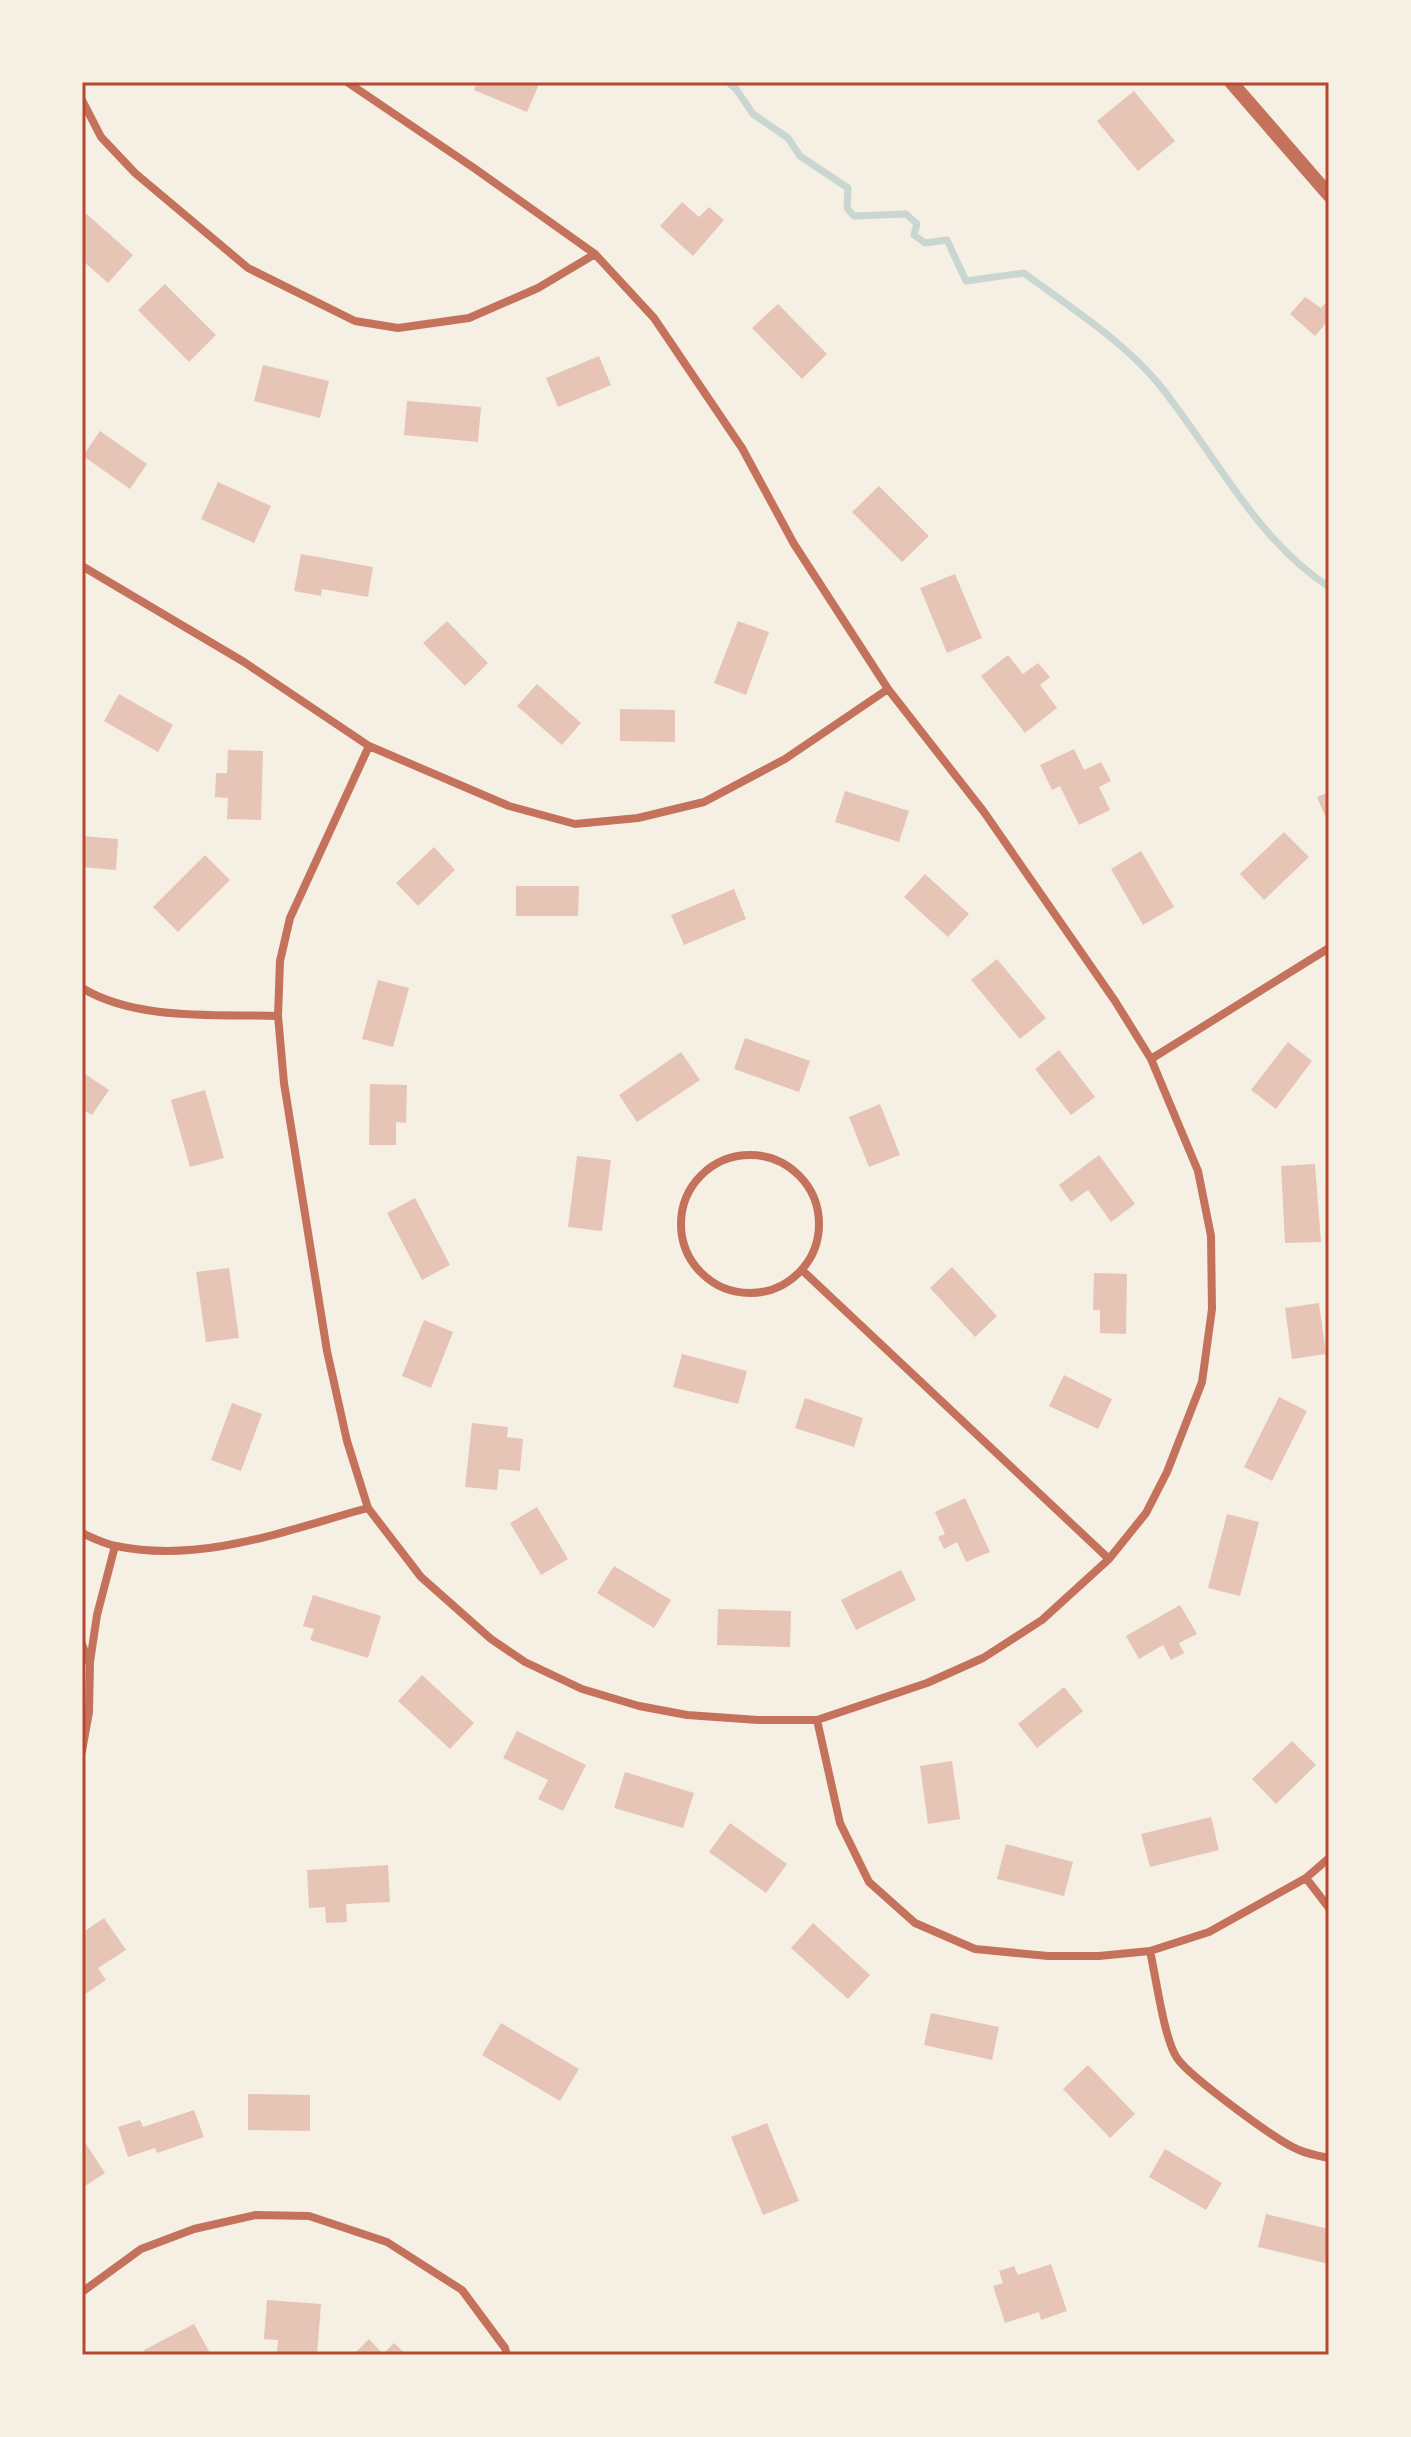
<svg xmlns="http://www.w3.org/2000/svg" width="1411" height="2437" viewBox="0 0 1411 2437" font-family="Figtree,sans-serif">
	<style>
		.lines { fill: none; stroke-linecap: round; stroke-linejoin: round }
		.stream { stroke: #c9d6d2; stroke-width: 7 }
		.building { fill: #e6c5b7 }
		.minor { stroke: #c5725c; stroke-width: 8 }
		.tertiary { stroke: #c5725c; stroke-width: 14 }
		.neatline { fill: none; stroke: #b5482f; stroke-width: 3 }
	</style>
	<rect width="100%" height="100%" fill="#f6efe4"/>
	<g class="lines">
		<path class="stream" d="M728,82l8,7 17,25 35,24 12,18 48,32 -1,20 7,8 52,-2 11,10 -3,11 11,8 22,-3 19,41 58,-8c43,32 99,68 133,109 56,68 96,155 172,205"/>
	</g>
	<path class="building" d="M477,82h63l-13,30 -53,-22z
		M1134,91l41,50 -37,30 -41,-50z
		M682,202l17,15 10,-10 15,13 -31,36 -33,-30z
		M82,210l51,45 -25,28 -26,-23z
		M165,284l51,51 -27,27 -51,-52z
		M1305,297l16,11 8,-9v21l-14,16 -25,-22z
		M778,304l49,50 -25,25 -50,-51z
		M599,356l12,29 -53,22 -12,-29z
		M263,365l66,16 -9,37 -66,-17z
		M407,401l74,6 -3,35 -74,-7z
		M100,431l47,33 -17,25 -47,-33z
		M218,482l53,24 -17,37 -53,-24z
		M879,486l50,50 -27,26 -50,-50z
		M301,554l72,13 -5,30 -46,-8 -1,7 -27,-5z
		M955,574l27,64 -35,15 -27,-65z
		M447,621l41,42 -23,23 -42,-43z
		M738,621l31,11 -23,63 -32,-12z
		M1008,655l15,19 15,-11 12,14 -10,8 17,23 -32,25 -44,-57z
		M537,684l44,39 -19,22 -45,-39z
		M119,694l54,31 -15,27 -54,-31z
		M620,709l55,1v32l-55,-1z
		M1074,749l10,21 17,-8 10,19 -12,6 11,23 -31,15 -19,-39 -8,4 -12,-25z
		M228,750l35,1 -2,69 -34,-1 1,-21 -13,-1 1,-24h11z
		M845,791l64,20 -10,31 -64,-20z
		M1329,792v33l-12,-28z
		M1284,832l25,25 -45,43 -24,-26z
		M82,836l36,3 -2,31 -34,-3z
		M434,847l21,23 -37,36 -22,-23z
		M1141,851l33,56 -31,18 -32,-56z
		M205,855l25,25 -52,52 -25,-25z
		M925,874l44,40 -21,23 -44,-40z
		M516,886h63l-1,30h-62z
		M734,889l12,30 -62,26 -13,-30z
		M997,959l49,59 -26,21 -49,-59z
		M378,980l31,8 -16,59 -31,-8z
		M745,1038l65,23 -11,31 -65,-23z
		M1288,1042l24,19 -36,48 -25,-19z
		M1059,1050l36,47 -24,18 -36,-46z
		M681,1052l19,28 -63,42 -18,-27z
		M82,1072l27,18 -17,25 -10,-6z
		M370,1084l37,1 -1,38 -10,-1v23h-27z
		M205,1090l19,68 -34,9 -19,-67z
		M880,1104l20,51 -31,12 -20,-50z
		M1099,1155l36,49 -24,18 -23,-32 -17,12 -12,-17z
		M577,1156l34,4 -9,71 -34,-4z
		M1315,1164l6,78 -36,1 -4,-77z
		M415,1198l35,67 -28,15 -35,-67z
		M952,1267l45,49 -22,21 -45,-49z
		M229,1268l10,70 -33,4 -10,-70z
		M1094,1273l33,1 -1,60 -26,-1v-23h-7z
		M1319,1303l7,51 -34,5 -7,-51z
		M424,1320l29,12 -22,56 -29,-12z
		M682,1354l65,17 -9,33 -65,-17z
		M1064,1375l48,24 -14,30 -49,-23z
		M1279,1397l28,14 -35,70 -28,-14z
		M805,1398l58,20 -9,29 -59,-19z
		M232,1403l30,11 -21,57 -30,-11z
		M472,1423l36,4 -1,10 16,2 -3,32 -21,-2 -2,21 -32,-3z
		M965,1498l25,54 -24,10 -9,-20 -13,7 -6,-12 7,-3 -10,-22z
		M537,1507l31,52 -27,16 -31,-52z
		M1227,1514l32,8 -19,74 -32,-8z
		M614,1566l57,34 -17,28 -57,-35z
		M901,1570l15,30 -60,30 -15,-30z
		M313,1595l68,21 -13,42 -58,-18 4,-11 -11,-3z
		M1180,1605l17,29 -18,9 5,10 -13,7 -8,-15 -24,14 -13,-23z
		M718,1609l73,2 -1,36 -73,-2z
		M422,1675l52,48 -24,26 -52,-48z
		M1064,1687l19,24 -46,37 -19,-24z
		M517,1731l69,34 -23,46 -25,-12 10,-19 -45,-22z
		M1292,1741l24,24 -40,39 -24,-25z
		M952,1761l8,58 -32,5 -8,-58z
		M625,1772l69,21 -11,35 -69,-20z
		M1211,1817l8,33 -69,17 -9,-33z
		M730,1823l57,41 -21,29 -57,-41z
		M1006,1844l67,18 -9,34 -67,-17z
		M388,1865l2,37 -44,2 1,18 -21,1 -1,-16 -16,1 -2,-38z
		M104,1918l22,32 -28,18 8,12 -24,16v-63z
		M813,1923l57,52 -22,24 -57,-51z
		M931,2013l68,14 -7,33 -68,-15z
		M501,2023l78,46 -19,32 -78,-46z
		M1088,2065l47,49 -25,24 -47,-49z
		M248,2094l62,1v36l-62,-1z
		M194,2110l10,27 -47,16 -2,-5 -27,9 -10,-30 22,-7 3,7z
		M767,2123l32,78 -36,14 -32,-78z
		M84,2141l21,32 -23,15v-45z
		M1165,2149l57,34 -16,27 -57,-33z
		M1266,2214l63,15v35l-71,-17z
		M1051,2264l16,47 -26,9 -2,-8 -34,11 -12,-37 10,-3 -4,-12 15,-5 4,9z
		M267,2300l54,4 -4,51 -40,-2 1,-13 -14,-1z
		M194,2324l17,31h-64l-3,-5z
		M369,2339l14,15 11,-11 13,12h-54z"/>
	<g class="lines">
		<path class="minor" d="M347,82l127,86 121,86 59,64 88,130 52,96 94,145 96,123 131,189 36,58 47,112 13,65 1,73 -10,73 -35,90 -21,41 -37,46 -67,61 -59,38 -56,25 -110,37h-59l-71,-5 -48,-9 -57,-17 -57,-27 -34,-23 -70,-62 -53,-69 -21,-67 -20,-90 -43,-268 -6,-67 2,-55 10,-43 79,-172
			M82,100l19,37 34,36 113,95 107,53 43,7 71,-10 69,-30 57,-34
			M82,566l162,96 125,84 140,60 66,18 63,-6 66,-16 81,-43 103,-70
			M82,988c55,33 133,26 196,28
			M1151,1059l178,-111
			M681 1224a69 69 0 1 1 138 0a69 69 0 1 1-138 0Z
			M802,1270l307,289
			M82,1533c11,5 23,11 34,13 86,18 170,-16 252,-38
			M82,1644l7,18
			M817,1720l23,103 29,59 46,41 60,26 73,7h51l51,-5 59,-19 97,-54 23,-20
			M82,1751l7,-39 1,-50 7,-47 18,-69
			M1306,1878l23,30
			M1150,1951c6,26 14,88 27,107 12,18 101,84 122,92 9,4 20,6 30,8
			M82,2292l59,-43 53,-20 62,-14 53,1 78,26 75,48 43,58 2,7"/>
		<path class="tertiary" d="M1231,82l98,113"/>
	</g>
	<rect width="1411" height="2437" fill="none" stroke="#f6efe4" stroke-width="168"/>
	<rect x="84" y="84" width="1243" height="2269" class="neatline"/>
</svg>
